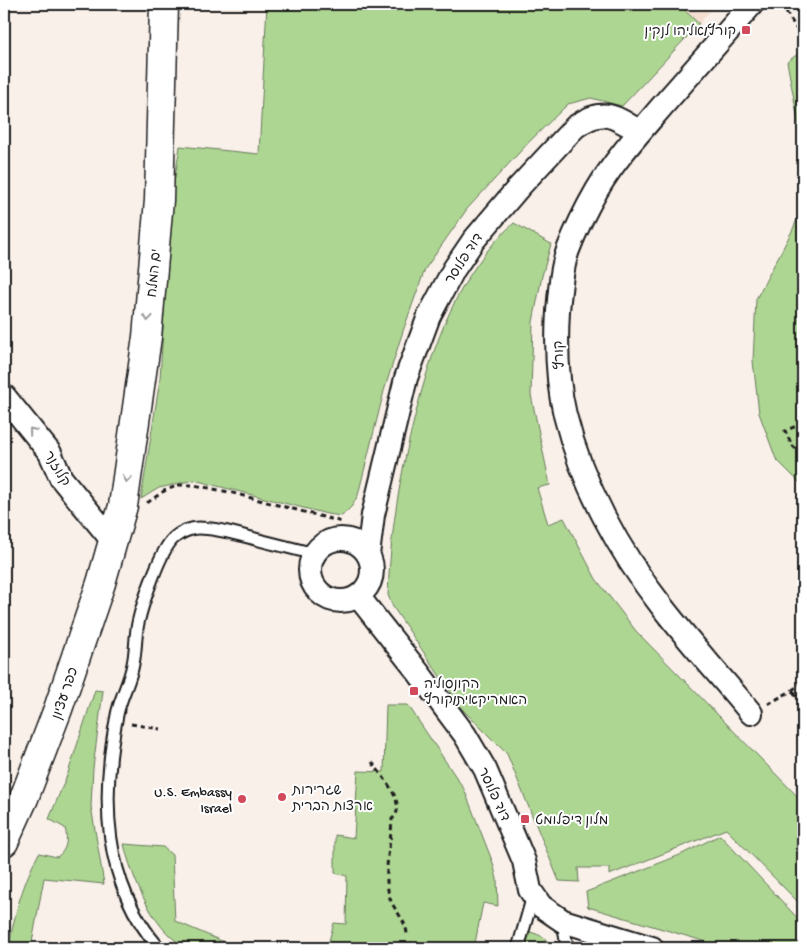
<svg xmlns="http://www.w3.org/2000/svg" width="807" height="952" viewBox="0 0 807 952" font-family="'Gochi Hand','Playpen Sans Hebrew',sans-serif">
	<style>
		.built { fill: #f3ded0 }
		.green { fill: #aed693; stroke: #657958 }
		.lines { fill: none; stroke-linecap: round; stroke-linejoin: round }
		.lane-casing { stroke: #1c1c1c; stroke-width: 15 }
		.street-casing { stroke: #1c1c1c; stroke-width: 26 }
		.secondary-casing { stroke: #1c1c1c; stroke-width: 31 }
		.path { stroke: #1c1c1c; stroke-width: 3; stroke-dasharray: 5 4; stroke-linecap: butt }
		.lane { stroke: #fff; stroke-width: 11 }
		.street { stroke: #fff; stroke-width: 22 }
		.secondary { stroke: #fff; stroke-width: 28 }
		.oneway { stroke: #999 }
		.poi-dot { fill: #d1495b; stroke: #fff; stroke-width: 2 }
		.labels { text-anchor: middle; stroke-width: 4; stroke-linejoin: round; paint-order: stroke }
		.poi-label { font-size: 14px; fill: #1c1c1c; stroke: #fff; text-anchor: start }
		.street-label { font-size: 14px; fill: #1c1c1c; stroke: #fff }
	</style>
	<rect width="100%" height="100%" fill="#faf0ea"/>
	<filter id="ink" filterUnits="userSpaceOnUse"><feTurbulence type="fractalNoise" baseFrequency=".02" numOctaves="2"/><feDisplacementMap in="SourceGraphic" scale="10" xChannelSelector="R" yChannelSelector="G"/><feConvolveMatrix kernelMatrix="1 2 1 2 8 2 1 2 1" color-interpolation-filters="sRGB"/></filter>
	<g filter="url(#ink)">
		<path class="built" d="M678,4h38l-17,20z"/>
		<path class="green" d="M267,4h411l21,20 -77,82 -31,-8 -23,6 -38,37 -63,68 -42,60 -22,62 -19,60 -26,104 -6,11 -10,10 -15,-2 -133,-34 -35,8 -18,11 19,-120 10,-172 10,-61 79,8z
			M803,50v97l-16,-85z
			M803,206v280l-27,-27 -17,-46 -6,-52 3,-62 36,-68z
			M514,223l37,21 -9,32 -9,46 -2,73 19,90 -13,3 11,36 16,-6 32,61 40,52 167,171v105l-77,-78 -117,46v-7h-31l1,14 -20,-1 -52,-127 -45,-45 -69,-102 -5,-12c2,-61 12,-120 27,-179 18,-71 43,-144 99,-193z
			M95,690l8,1 -10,77 -2,38 13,78 -60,-6 -13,70h-22c5,-34 14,-65 30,-95l18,4c10,-7 11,-17 8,-29l-16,-9 19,-46z
			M386,705h22l56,84 29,74 4,16 1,27 -15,-3 -9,45h-147l7,-25 12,1 1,-48 -12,-3v-38l19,3 4,-67 26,1z
			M720,835l83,89v24h-76l-139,-41 -2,-15 94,-37z
			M124,844l39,3 9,8 3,66 63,27c-14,0 -33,3 -47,0 -35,-8 -60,-73 -67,-104z
			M530,932c11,3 17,6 22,16h-27z"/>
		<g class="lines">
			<g class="lane-casing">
				<path id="lane" d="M563,921l4,27
					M159,948c-57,-66 -58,-152 -42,-233 3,-17 13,-33 16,-51 3,-13 2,-27 5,-41 4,-18 23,-76 37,-86 6,-5 16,-9 24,-9 17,0 33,5 49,9 22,6 44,11 66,17
					M518,948l15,-52"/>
			</g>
			<g class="street-casing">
				<path id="street" d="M4,396l46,57 11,25 51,62
					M310 570a31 31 0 1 1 62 0a31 31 0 1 1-62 0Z
					M368,555l5,-40 33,-137 23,-62 25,-47 19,-28 46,-54 56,-60c28,-20 39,-11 65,5
					M358,596l60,76 47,63 20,34 39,92 6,29 11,16 22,15 89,27
					M751,713c-29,-35 -60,-69 -88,-105 -44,-56 -81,-124 -98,-193 -8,-33 -9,-70 -7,-104 2,-20 3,-42 10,-61 8,-21 18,-41 29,-60 18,-31 44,-59 67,-86 29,-33 59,-67 88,-100"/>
			</g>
			<g class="secondary-casing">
				<path id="secondary" d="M4,842l20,-44 34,-89 43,-126 22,-77 24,-169 12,-137 5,-196"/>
			</g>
			<path class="path" d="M781,4l22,35
				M803,423l-18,8 7,14 11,11
				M147,503l17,-12 15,-6h15l35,7 113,30
				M803,682l-12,9 12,12
				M768,704l23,-13 12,5
				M131,724l29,5
				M372,762c9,13 37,43 20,57 -1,26 -9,50 -3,76 3,14 17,24 18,39"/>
			<use href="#lane" class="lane"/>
			<use href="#street" class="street"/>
			<use href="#secondary" class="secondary"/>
		</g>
		<defs><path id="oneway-chevron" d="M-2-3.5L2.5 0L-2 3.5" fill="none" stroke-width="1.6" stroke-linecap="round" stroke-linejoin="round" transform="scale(1.25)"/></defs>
		<g class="oneway">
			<use href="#oneway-chevron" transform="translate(148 318) rotate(95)"/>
			<use href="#oneway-chevron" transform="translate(32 431) rotate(-129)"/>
			<use href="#oneway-chevron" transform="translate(127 479) rotate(98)"/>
		</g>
	</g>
	<g class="poi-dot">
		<rect x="741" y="25" width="10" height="10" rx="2.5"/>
		<rect x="409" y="686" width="10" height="10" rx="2.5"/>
		<circle cx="282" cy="797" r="5"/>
		<circle cx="242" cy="799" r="5"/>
		<rect x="520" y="814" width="10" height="10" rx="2.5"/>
	</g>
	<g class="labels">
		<g class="poi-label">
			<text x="736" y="35" text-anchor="end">קורץ/אליהו לנקין</text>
			<text x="424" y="688">הקונסוליה<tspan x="424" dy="16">האמריקאית/קורץ</tspan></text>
			<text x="292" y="794">שגרירות<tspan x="292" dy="16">ארצות הברית</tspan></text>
			<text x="232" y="796" text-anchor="end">U.S. Embassy<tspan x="232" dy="16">Israel</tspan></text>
			<text x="535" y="824">מלון דיפלומט</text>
		</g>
		<g class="street-label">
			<text transform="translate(463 258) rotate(-57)" y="5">דוד פלוסר</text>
			<text transform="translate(153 273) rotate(-85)" y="5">ים המלח</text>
			<text transform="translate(558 355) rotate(-93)" y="5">קורץ</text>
			<text transform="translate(58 468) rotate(59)" y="5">קלוזנר</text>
			<text transform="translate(64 693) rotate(-71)" y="5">כפר עציון</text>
			<text transform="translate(495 794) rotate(65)" y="5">דוד פלוסר</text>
		</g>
	</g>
	<rect width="807" height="952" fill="none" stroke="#fff" stroke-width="20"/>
	<rect x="10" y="10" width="787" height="932" fill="none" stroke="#1c1c1c" stroke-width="2" filter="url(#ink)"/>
</svg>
